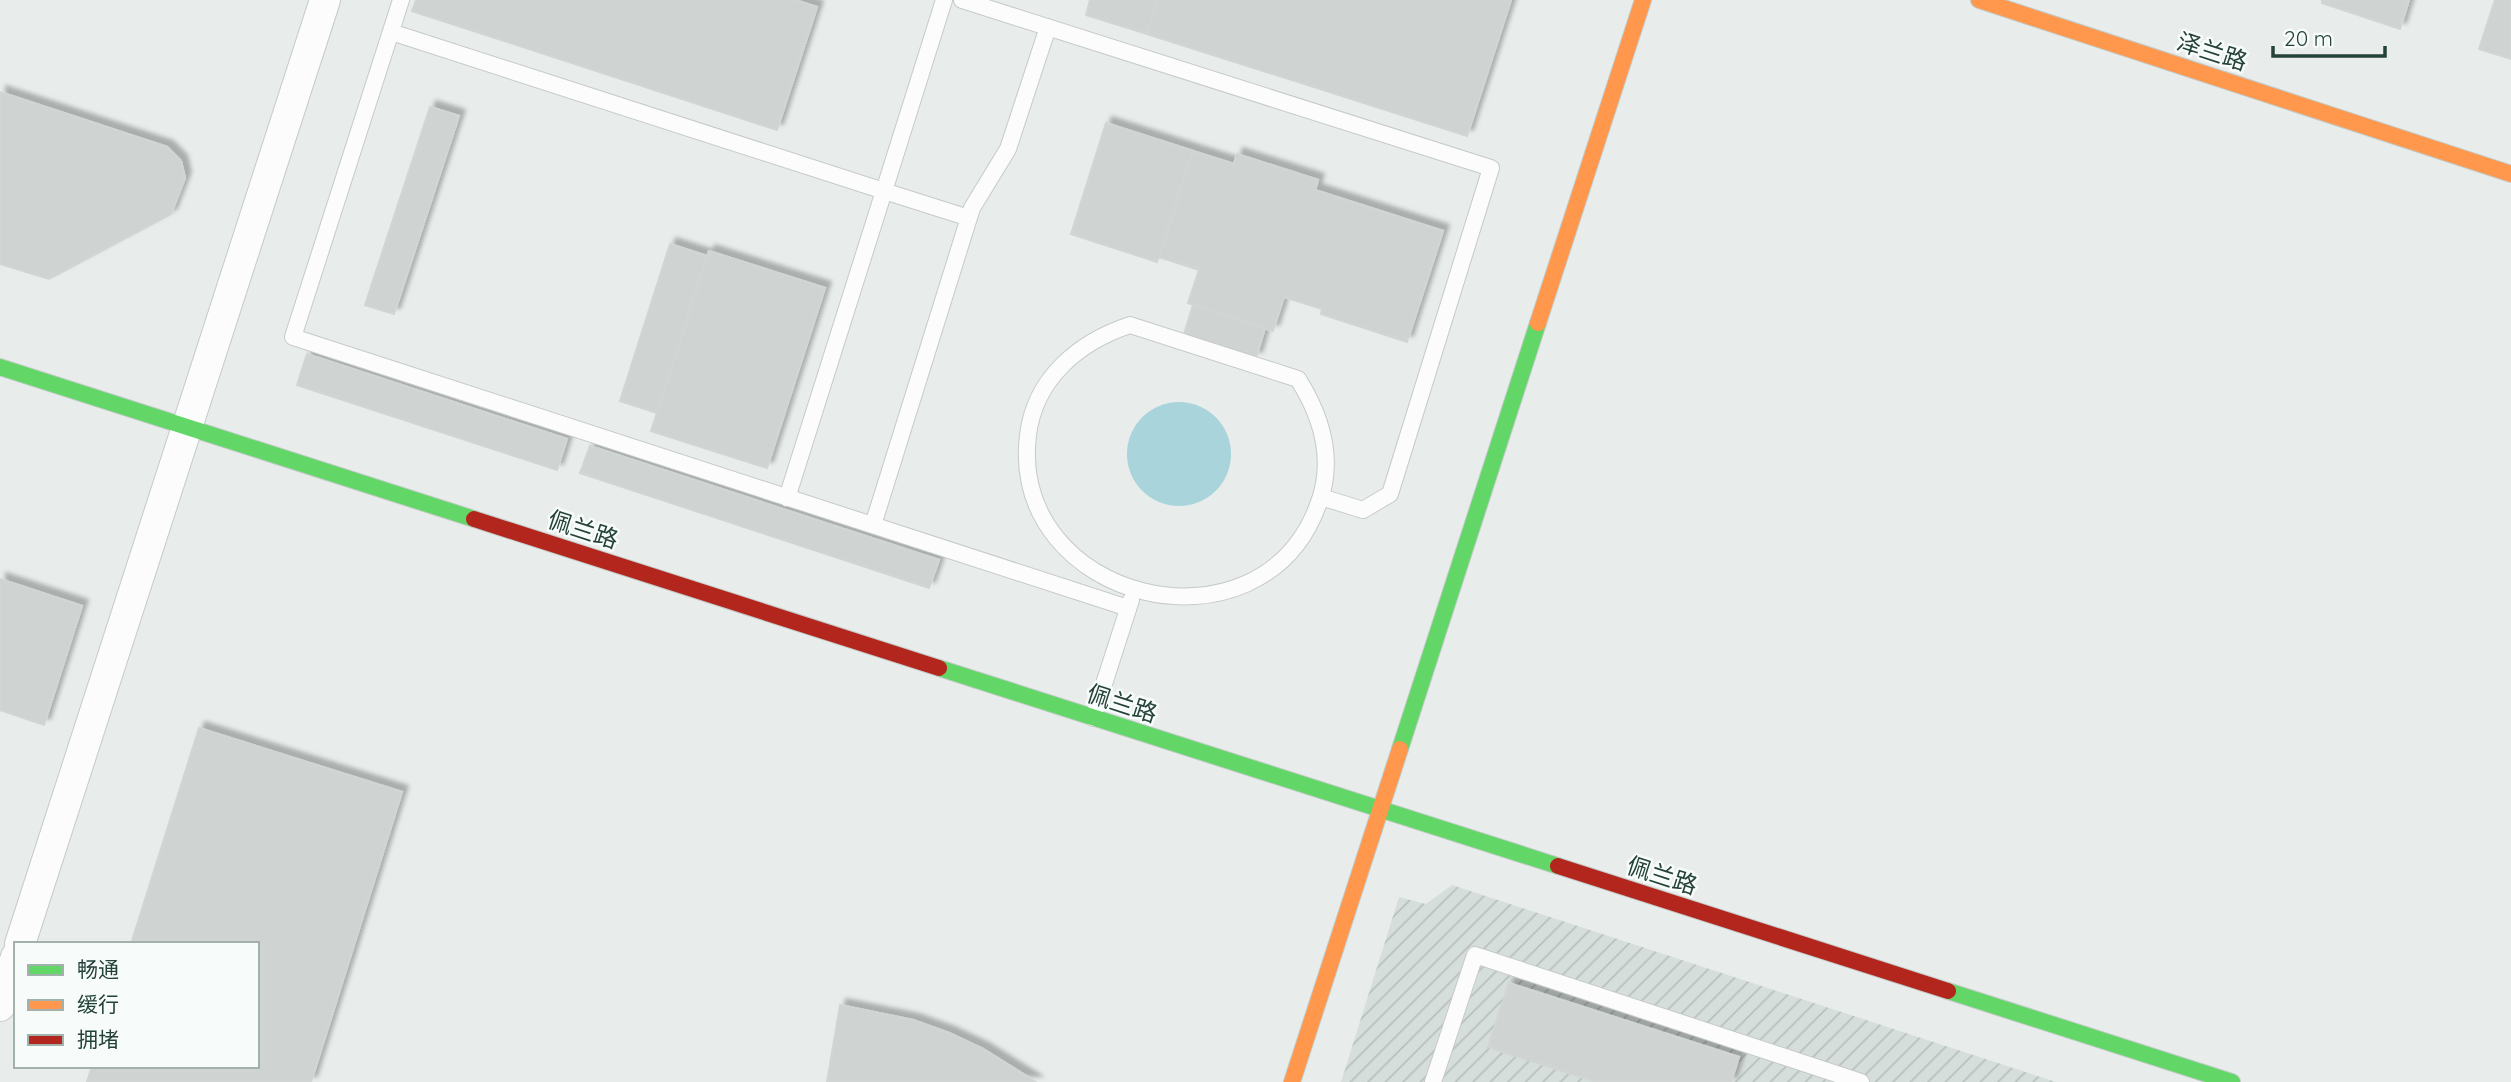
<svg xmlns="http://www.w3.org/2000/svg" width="2511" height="1082" viewBox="0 0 2511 1082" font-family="Quicksand,'Noto Sans SC',sans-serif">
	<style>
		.industrial { fill: url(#industrial-furrows) }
		.water { fill: #a9d4db }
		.building { fill: #cfd4d2; stroke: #d1d6d4; stroke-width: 2; filter: url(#shadow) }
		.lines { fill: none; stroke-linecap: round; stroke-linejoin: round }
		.lane-casing { stroke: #c5cac8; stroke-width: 18 }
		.street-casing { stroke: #c5cac8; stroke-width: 32 }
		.fast-casing { stroke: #c3cbc8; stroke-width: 18 }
		.slow-casing { stroke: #c3cbc8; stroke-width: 18 }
		.jam-casing { stroke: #c3cbc8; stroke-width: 18 }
		.lane { stroke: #fcfcfc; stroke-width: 16 }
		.street { stroke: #fcfcfc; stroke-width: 30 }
		.fast { stroke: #63d668; stroke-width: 16 }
		.slow { stroke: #ff974d; stroke-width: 16 }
		.jam { stroke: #b3261e; stroke-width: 16 }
		.labels { text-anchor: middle; stroke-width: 5; stroke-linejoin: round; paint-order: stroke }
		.street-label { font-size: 24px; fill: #24423a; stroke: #f7fbf9 }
	</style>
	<defs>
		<pattern id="industrial-furrows" width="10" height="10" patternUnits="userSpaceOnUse" patternTransform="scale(1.75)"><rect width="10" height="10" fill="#d6dedb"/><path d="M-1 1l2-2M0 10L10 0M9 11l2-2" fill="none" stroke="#b8c0bd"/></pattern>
		<filter id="shadow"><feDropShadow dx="6" dy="-6" stdDeviation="2" flood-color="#0004"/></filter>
	</defs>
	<rect width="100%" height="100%" fill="#e8edeb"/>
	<path class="industrial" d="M1452,885l604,197h-715l58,-185 27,7z"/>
	<path class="water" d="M1127 454a52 52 0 1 1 104 0a52 52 0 1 1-104 0Z"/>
	<path class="building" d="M416,0h379l22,7 -40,123 -365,-119z
		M1090,0h68l-11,34 -61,-19z
		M1158,0h353l-44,136 -320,-102z
		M2322,0h87l-9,29 -78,-26z
		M2495,0h16v59l-32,-10z
		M0,92l167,55 14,14 4,17 -14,36 -122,65 -49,-15z
		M430,107l29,9 -65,198 -29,-9z
		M1106,123l87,28 -36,111 -86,-28z
		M1193,151l41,13 3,-10 81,26 -3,10 128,41 -36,111 -86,-28 1,-5 -38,-12 -11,34 -85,-28 11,-33 -40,-13z
		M670,244l37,12 -50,157 -37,-12z
		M709,251l116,37 -58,180 -116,-37z
		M1193,305l72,23 -9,30 -72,-24z
		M307,354l260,85 -10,31 -260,-85z
		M590,446l349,114 -10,28 -349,-115z
		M0,579l82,27 -38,119 -44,-15z
		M199,728l203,64 -91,290h-224l5,-16h165v-122h-126z
		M1509,983l230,74 -8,25h-135l-108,-35z
		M840,1005l73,15 36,13 34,16 53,33h-209z"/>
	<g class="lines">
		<g class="lane-casing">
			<path id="lane" d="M401,0l-108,337 835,271
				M944,0l-60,191 85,27
				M962,0l529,168 -101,326 -27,16 -42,-13
				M391,32l493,159 -97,307
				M1130,325l168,54c24,38 37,82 20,126 -58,158 -310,96 -290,-70 7,-57 51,-93 102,-110z
				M873,525l99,-317 36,-59 40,-122
				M1093,718l38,-118
				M1433,1082l42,-127 386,127"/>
		</g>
		<g class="street-casing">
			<path id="street" d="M20,944l305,-944
				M0,1006l16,-49"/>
		</g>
		<g class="fast-casing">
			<path id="fast" d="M0,367l474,152
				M939,668l619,198
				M1400,749l138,-426
				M1948,991l284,91"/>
		</g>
		<g class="slow-casing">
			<path id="slow" d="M1979,0l532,174
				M1538,323l105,-323
				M1292,1082l108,-333"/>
		</g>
		<g class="jam-casing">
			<path id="jam" d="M474,519l465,149
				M1558,866l390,125"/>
		</g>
		<use href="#lane" class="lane"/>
		<use href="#street" class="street"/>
		<use href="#fast" class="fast"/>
		<use href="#slow" class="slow"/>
		<use href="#jam" class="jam"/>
	</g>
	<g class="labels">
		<g class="street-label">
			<text transform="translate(2212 52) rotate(18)" y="8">泽兰路</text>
			<text transform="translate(583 530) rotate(18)" y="8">佩兰路</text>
			<text transform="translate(1122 704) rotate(18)" y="8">佩兰路</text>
			<text transform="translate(1662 876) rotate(18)" y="8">佩兰路</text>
		</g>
	</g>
	<rect x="14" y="942" width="245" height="126" fill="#f7fbf9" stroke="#a3b1ad" stroke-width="2"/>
	<rect x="28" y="965" width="35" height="10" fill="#63d668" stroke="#a3b1ad" stroke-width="2"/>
	<text x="77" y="977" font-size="21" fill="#24423a">畅通</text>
	<rect x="28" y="1000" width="35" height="10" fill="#ff974d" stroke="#a3b1ad" stroke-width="2"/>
	<text x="77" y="1012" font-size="21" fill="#24423a">缓行</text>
	<rect x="28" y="1035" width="35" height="10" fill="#b3261e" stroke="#a3b1ad" stroke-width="2"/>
	<text x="77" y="1047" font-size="21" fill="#24423a">拥堵</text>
	<path d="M2273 46v10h112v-10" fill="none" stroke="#24423a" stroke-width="3.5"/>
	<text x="2284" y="46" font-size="21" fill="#24423a" stroke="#f7fbf9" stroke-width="5" paint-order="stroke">20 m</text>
</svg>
